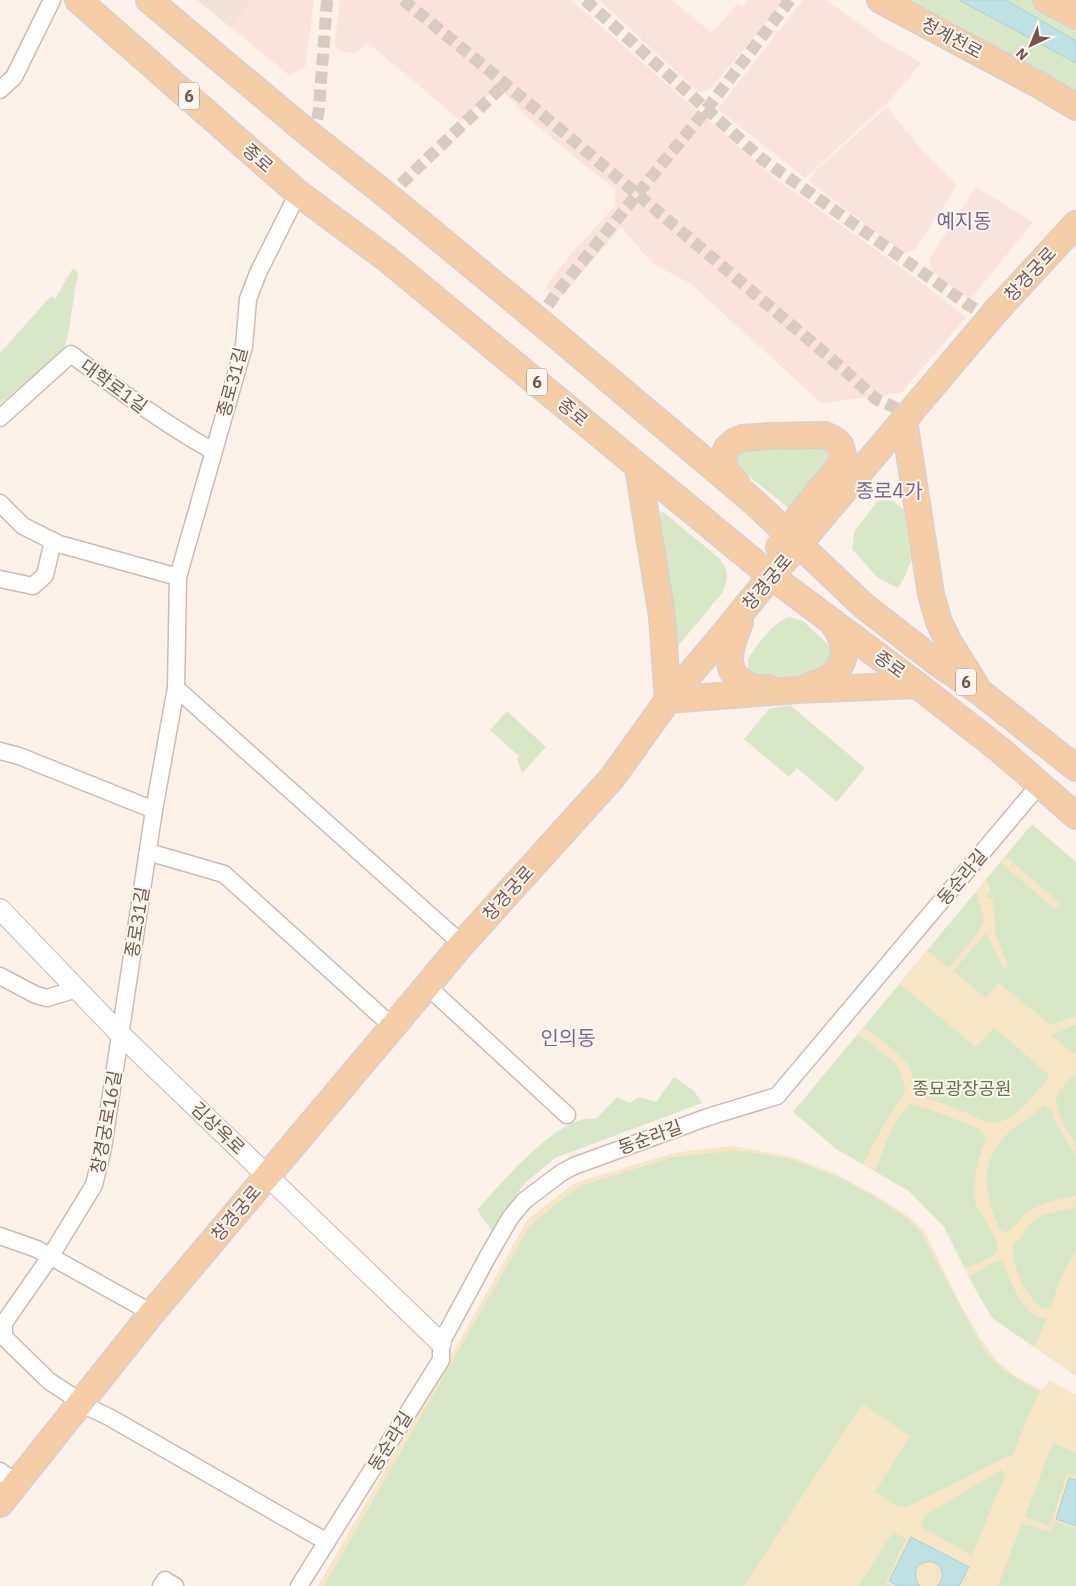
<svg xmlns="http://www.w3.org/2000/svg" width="1076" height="1586" font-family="'IBM Plex Sans','Noto Sans KR',sans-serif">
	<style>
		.residential { fill: #f2e2d7 }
		.commercial { fill: #fae2dd }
		.green { fill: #d8e8c7 }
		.sand { fill: #f7e6c5; fill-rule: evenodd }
		.water { fill: #bee2e3; stroke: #a5d3d4 }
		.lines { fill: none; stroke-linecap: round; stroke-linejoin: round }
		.pedestrian-tunnel { stroke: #d9cac2; stroke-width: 12; stroke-dasharray: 12 6; stroke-linecap: butt }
		.minor-casing { stroke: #cebab2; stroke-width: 19 }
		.tertiary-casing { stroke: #cebab2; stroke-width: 22 }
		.primary-casing { stroke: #d8d0cd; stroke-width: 28 }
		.minor { stroke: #fff; stroke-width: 16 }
		.tertiary { stroke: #fff; stroke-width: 20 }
		.primary { stroke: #f4cda6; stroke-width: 25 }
		.labels { text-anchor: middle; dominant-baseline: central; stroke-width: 4; stroke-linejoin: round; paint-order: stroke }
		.shield { fill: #fef5ee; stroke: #9d867e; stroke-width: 1 }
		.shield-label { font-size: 16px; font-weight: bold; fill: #73564e }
		.street-label { font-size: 18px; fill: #73564e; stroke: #fef5ee }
		.park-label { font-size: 18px; fill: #5c7847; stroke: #fef5ee }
		.quarter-label { font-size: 20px; fill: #7b668f; stroke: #fef5ee }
	</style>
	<rect width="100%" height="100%" fill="#fbf1e8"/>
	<!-- residential -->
	<polygon class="residential" points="197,0 253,0 230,27"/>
	<!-- commercial -->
	<g class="commercial">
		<polygon points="253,0 314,0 305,67 289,75 230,27"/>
		<polygon points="340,0 571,0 773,177 909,273 966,317 901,393 821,403 691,284 652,263 621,227 559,299 545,287 573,252 615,206 615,189 573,156 528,118 498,86 461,121 367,42 357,53 344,52 336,48 335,43"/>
		<polygon points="599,0 672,0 712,33 737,4 742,7 748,0 785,0 710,89 698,92"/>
		<polygon points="803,0 826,0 885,42 921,63 889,101 805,178 718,109"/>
		<polygon points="887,107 920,148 957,185 915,250 904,253 809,181 816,170"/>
		<polygon points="976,187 1033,222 970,300 932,271 929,259"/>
	</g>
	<!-- green -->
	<g class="green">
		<polygon points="907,0 1036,0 1076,23 1076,96"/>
		<polygon points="73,268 78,273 67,341 62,351 0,404 0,353 51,296 55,299"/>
		<polygon points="823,444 836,457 790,509 740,469 735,459 739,450"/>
		<polygon points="884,500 893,501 904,510 911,560 905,576 898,588 877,577 852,549 854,532 877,502"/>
		<path d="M663,512L719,558C729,569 729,580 722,593L674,651L667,569L659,513Z"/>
		<path d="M789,617L803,621L835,651L823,676L772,682L755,679L748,669V659C757,645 773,622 789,617Z"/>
		<polygon points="790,705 865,768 837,802 797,768 789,777 744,739 769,709"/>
		<polygon points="507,711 546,747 522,773 517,759 519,756 490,730"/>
		<polygon points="1032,824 1076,862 1076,1376 992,1318 974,1287 944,1227 909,1191 836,1149 793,1112"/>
		<path d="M674,1077L694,1091L702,1103L555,1158L524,1184L492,1231L477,1210C500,1185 560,1112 596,1119L617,1097L630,1103L639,1097L656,1102Z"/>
		<polygon points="731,1146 791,1157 833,1173 878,1197 910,1218 924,1231 958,1300 981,1340 996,1360 1015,1376 1042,1391 1076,1414 1076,1586 318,1586 448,1362 528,1219 575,1183 675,1153"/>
	</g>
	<!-- sand -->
	<g class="sand">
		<polygon points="1005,856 1060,903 1055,909 1000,862"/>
		<path d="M986,879L991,891L986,896L993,900L995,934L1008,965L1004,969L986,933L953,971L986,998L999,983L1051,1025L1076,1016V1025L1051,1035L1076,1056V1072L1058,1092L1056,1101L1060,1117L1076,1147V1157L1054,1119C1053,1112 1051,1107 1043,1105C1036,1114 1028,1118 1019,1124C991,1145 981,1168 990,1202C993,1214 995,1225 1004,1233C1016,1228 1018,1220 1028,1212C1042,1202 1059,1199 1076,1196V1207L1043,1215L1030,1223L1021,1237L1013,1245C1011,1264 1026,1300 1044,1309L1050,1308L1061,1278L1076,1250V1376L1035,1347L1047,1318C1024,1320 1009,1278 1002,1260L996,1261L969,1277L965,1269C1006,1252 1004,1253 982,1215C980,1211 976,1206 975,1201C974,1190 974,1177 977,1166C979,1156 984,1147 986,1136L978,1128L924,1107L911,1104C895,1113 882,1154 875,1171L863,1164L887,1119L904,1093L905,1087L900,1070L894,1062L858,1034L863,1027C879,1039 906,1055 912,1074C914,1080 913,1087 913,1093C931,1100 950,1106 967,1113C976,1117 986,1125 996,1123C1018,1118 1037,1092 1050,1076L994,1027L976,1047L900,984L927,951L949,968L980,930L984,919L976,891Z"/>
		<path d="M731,1146L791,1157L833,1173L878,1197L910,1218L924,1231L958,1300L981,1340L996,1360L1015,1376L1042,1391L1049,1380L1076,1395V1453L1053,1442L1025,1517L1050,1526L1067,1474L1076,1476V1528L1054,1521L1051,1532L1022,1523L998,1586H891L886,1583L906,1539L893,1532L858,1586H744L862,1404L910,1436L875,1492L894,1505L905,1508L1000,1460L1007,1457H1012L1032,1407L1040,1392C1018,1381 1000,1369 984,1350L920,1231L908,1219L877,1198L838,1177L789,1159L755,1153L732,1151L673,1157L580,1186L535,1221L528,1229L324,1586H318L448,1362L528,1219L575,1183L675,1153ZM1001,1470L1006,1473L972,1556L923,1528C920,1521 922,1519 927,1514Z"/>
	</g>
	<!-- water -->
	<g class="water">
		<polygon points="959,0 1006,0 1076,41 1076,63"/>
		<polygon points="1069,1478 1076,1480 1076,1526 1056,1519"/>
		<path d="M911,1537L969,1567L959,1586H937C941,1582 943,1578 942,1572C937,1552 903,1563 920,1586H898L889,1581Z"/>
	</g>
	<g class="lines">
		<!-- pedestrian-tunnel -->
		<g class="pedestrian-tunnel">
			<path d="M403,0C551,120 696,244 841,367L876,399L901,410"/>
			<polyline points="585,0 762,159 967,304 990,318"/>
			<polyline points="314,137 319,109 327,0"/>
			<polyline points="389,197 404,181 506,83"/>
			<polyline points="538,320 555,295 706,110 790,0"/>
		</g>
		<defs>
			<g id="minor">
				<polyline points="0,90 14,77 52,0"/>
				<polyline points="298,193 258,273 248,299 244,346 178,577 176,688 154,810 103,1148 94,1185 50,1257 4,1323 4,1337 49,1381 90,1408 109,1417 327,1542"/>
				<path d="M0,418L71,354C117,389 163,423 213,451"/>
				<polyline points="0,503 23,526 59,544 178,577"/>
				<polyline points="0,579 33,586 45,575 53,541"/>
				<polyline points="176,688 462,944"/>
				<polyline points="0,751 19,756 154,810"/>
				<polyline points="148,852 224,874 393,1027"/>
				<polyline points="0,976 36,995 47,998 77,989"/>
				<polyline points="427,986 567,1115"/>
				<polyline points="0,1236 37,1249 152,1313"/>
				<polyline points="0,1471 16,1483"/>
				<polyline points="161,1586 165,1580 175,1586"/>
				<polyline points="299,1586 441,1360 441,1343 488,1256 510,1218 524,1201 561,1173 574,1166 708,1117 777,1096 1039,785"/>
			</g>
			<polyline id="tertiary" points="0,909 121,1035 441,1343"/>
			<g id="primary">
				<polyline points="78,0 298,193 387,259 771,576 917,685 999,749 1076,816"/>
				<polyline points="149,0 308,133 389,197 538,320 754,502 864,606 936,662 980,692 1076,768"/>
				<polyline points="880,0 1041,86 1076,107"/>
				<polyline points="1046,0 1076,16"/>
				<polyline points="904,420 931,594 939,622 950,644 975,684"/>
				<polyline points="638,467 662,617 668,700"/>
				<polyline points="737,484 728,474 722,461 727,448 735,441 742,438 770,436 825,435 835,440 840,445 843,455 841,465 801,513 779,547"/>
				<path d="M740,622C736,633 729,648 730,661C731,680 751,690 768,688"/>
				<path d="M810,685C832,682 850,663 842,640C840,633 836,628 832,622"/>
				<polyline points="668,700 797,690 917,685"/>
				<polyline points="0,1504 152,1313 427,986 462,944 612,778 668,700 718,641 771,576 799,544 996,311 1076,224"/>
			</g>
		</defs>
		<!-- minor casing -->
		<use href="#minor" class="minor-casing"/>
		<!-- tertiary casing -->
		<use href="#tertiary" class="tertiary-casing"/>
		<!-- primary casing -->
		<use href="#primary" class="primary-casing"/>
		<!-- minor -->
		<use href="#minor" class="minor"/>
		<!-- tertiary -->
		<use href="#tertiary" class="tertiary"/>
		<!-- primary -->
		<use href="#primary" class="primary"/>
	</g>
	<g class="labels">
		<!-- shield labels -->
		<g class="shield">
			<rect x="179" y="82.5" width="20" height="27" rx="4"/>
			<rect x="527" y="368.5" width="20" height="27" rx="4"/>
			<rect x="956" y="668.5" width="20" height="27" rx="4"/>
		</g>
		<g class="shield-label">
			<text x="189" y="96">6</text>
			<text x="537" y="382">6</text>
			<text x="966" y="682">6</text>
		</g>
		<!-- street labels -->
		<g class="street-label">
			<text transform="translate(952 38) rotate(28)">청계천로</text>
			<text transform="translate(258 158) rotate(42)">종로</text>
			<text transform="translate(1030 274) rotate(-47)">창경궁로</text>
			<text transform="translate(232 382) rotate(-75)">종로31길</text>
			<text transform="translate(114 386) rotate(36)">대학로1길</text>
			<text transform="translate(573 412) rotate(40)">종로</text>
			<text transform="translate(767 582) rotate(-50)">창경궁로</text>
			<text transform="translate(890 664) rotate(36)">종로</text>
			<text transform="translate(962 877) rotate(-50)">동순라길</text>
			<text transform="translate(508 893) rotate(-48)">창경궁로</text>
			<text transform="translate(137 922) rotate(-81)">종로31길</text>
			<text transform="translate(106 1122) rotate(-80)">창경궁로16길</text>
			<text transform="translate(218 1128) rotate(44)">김상옥로</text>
			<text transform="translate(650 1137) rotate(-20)">동순라길</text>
			<text transform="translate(236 1213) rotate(-50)">창경궁로</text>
			<text transform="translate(390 1441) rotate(-58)">동순라길</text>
		</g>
		<!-- park labels -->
		<g class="park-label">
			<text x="962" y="1088">종묘광장공원</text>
		</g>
		<!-- quarter labels -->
		<g class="quarter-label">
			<text x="964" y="220">예지동</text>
			<text x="889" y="490">종로4가</text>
			<text x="568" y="1037">인의동</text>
		</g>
	</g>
	<!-- north arrow -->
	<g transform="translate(1031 45) rotate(224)" stroke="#fef5ee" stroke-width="4" paint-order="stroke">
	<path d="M0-4L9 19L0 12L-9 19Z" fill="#73564e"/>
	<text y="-8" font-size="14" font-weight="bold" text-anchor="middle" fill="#73564e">N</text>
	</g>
</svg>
